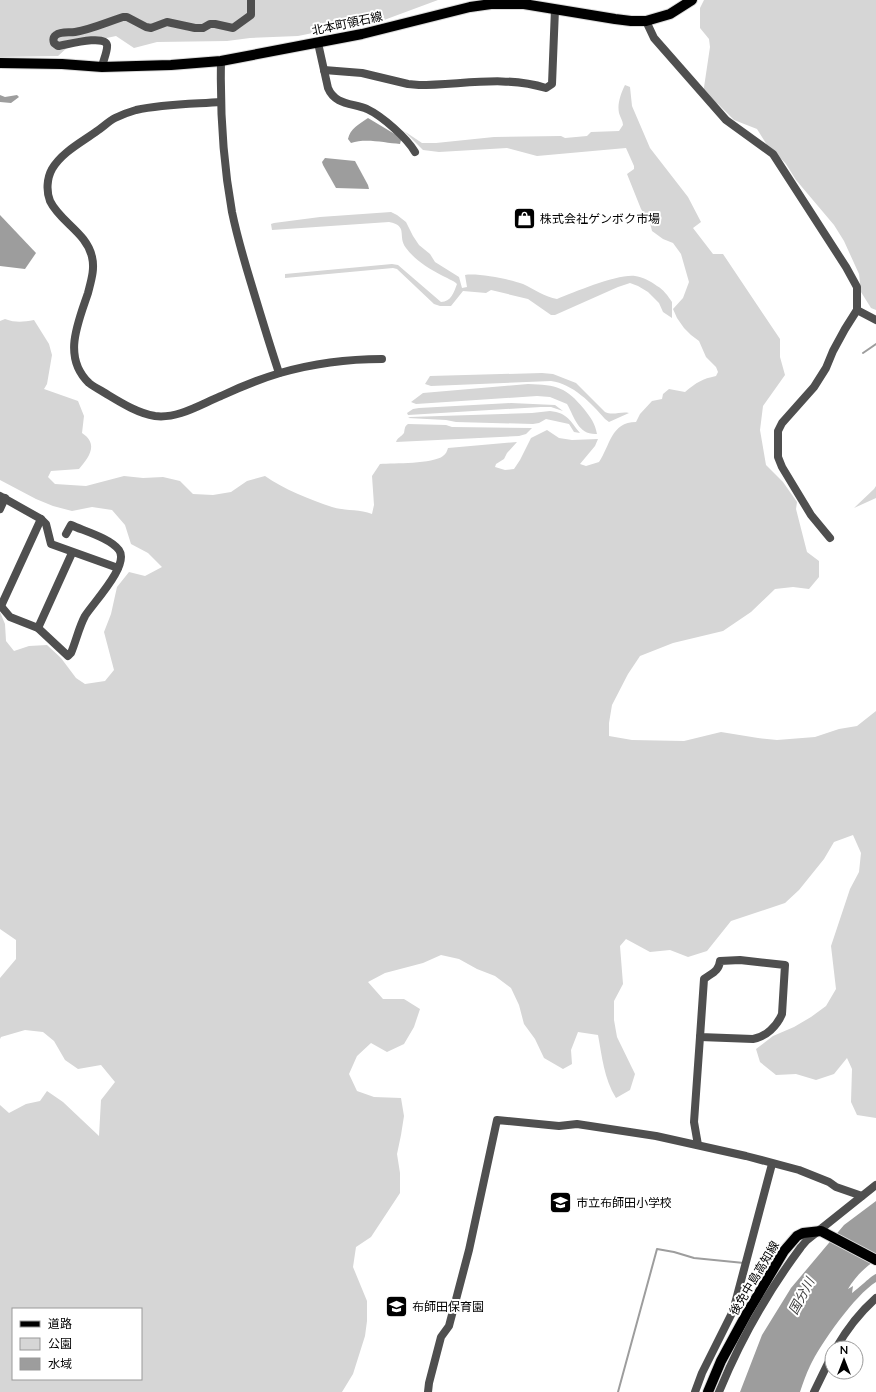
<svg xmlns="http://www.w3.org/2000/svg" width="876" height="1392" font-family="Lato,'Noto Sans JP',sans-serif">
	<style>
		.green { fill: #d6d6d6; fill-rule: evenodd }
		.water { fill: #9d9d9d }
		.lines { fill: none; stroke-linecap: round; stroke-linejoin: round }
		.stream { stroke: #9d9d9d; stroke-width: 2 }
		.major-casing { stroke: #dbdbdb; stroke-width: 12 }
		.minor { stroke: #4f4f4f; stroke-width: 8 }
		.major { stroke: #000; stroke-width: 10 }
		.labels { text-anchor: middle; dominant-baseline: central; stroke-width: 4; stroke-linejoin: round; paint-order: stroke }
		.street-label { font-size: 12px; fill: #000; stroke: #fff }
		.poi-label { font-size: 12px; fill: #000; stroke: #fff; text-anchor: start }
		.water-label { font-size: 13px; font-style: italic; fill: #3e3e3e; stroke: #fff }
	</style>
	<rect width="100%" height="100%" fill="#fff"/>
	<!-- green -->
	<g class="green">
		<polygon points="0,0 438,0 376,23 352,25 298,36 250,38 227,41 157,42 134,48 116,36 69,46 58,56 0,57"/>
		<polygon points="704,0 876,0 876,310 871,308 861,292 859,274 844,241 834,225 796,180 786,164 775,152 767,145 757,129 734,120 718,104 703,94 710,47 709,39 700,28 700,8"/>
		<path d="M625,85L630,87L632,106L650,148L688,197L701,222L693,228L713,254H723L780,339V357L785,375L763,406L760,430L766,465L783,482L797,502L796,509L807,552L819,561V577L809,589L793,587L775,589L751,612L723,631L673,643L640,656L628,674L612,705L609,723V736L632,740L684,741L721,732L758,738L777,740L815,737L839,729L857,726L876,711V1118L857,1115L851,1102L852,1069L847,1058L834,1074L816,1080L796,1074L776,1075L760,1062L756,1049L773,1036L794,1027L811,1017L826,1006L836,989L831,946L850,889L859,872L861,853L853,835L834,842L824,859L799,890L785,903L731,921L707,951L688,957L670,950L650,952L626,939L620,946L623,984L614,1001V1020L617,1037L635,1074L630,1090L616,1098C604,1079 602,1056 598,1035L578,1032L571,1050L572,1064L563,1069L544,1058L535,1039L524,1024L519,1005L511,988L495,976L477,969L459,959L441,955L423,963L385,973L368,982L383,999H404L420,1009L414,1027L404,1044L387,1052L371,1043L357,1056L349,1074L357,1091L374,1097L401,1098L404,1116L401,1135L397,1154L400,1173V1193L371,1237L356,1247L353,1267L367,1301V1321L365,1336L353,1374L342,1392H0V1105L9,1113L26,1104L40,1101L47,1091L63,1102L99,1136L101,1100L115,1082L101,1065L78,1069L65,1060L54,1041L43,1032L25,1030L1,1037L0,1039V978L16,959V940L0,929V612L5,624L6,641L14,651L29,646L47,645L61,658L76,678L85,684L105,681L114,670L104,632L111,614L117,587L129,572L145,576L162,567L148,553L131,544L125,525L112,510L92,507L72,511L53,506L36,499L0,480V321L5,319C16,323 23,322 34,320L49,344L52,355L47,384L44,389L78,401L84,416L82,433C99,444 89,457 79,469L51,471L48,477L55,484L86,486L124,476L143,478L163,477L180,481L193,494L213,495L231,492L247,481L265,476C283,489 311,500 332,507C345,511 359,509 372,514L374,505L372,476L380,464C394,463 433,464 443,456C446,454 447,451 448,448L517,442L507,453L504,459L496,464L495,467L505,470L514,469L520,460L531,438L547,430L559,438L572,440L598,439L595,446L580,464L586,466L599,462C610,446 611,422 636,422L640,414L652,401L662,399L663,394L669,389L685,392C697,382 702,379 716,376L718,372L716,367L706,357L699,341L691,335L684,328L677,318L673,309L683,298L689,282L681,254L673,243L663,239L652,231L650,223L641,209L627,174L634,169V166L626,148L537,156L507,148L439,152L423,150L404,131L422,143H436L494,137L561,136L565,138L587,136L591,132L619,131L623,125C623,121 620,117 619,113C617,104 621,93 625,85ZM13,1309H141V1379H13Z"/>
		<path d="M391,212L397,215L406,222L413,236L419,245L430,254L435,262L459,277L462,288L467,287L465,275C478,273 510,279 523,284C534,289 545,297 557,299C575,292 617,274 635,276C642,277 651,281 657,286C663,289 668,296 672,302V318L663,312L659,303L648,292L638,286L630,283L618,287L555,315H551L528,299L491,290L486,293L463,291L451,306H440L434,304L397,269L393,268L285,278V274L392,264L398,265L441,302C451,302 454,292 457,284C453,280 446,278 441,275C428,268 415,260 406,248C397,236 409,226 389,222L272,230L271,224L274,223L320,217Z"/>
		<path d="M542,373L553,374L576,383L605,412C613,416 621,411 629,413L609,422L605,419C591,403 573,384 551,381L431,386L425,384L430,376Z"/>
		<path d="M528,384C557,385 566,387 584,409C591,418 595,423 597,434C578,435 575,418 567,404L550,397L537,396L416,404L411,402L423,393Z"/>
		<polygon points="511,403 555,405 563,411 551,407 541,407 408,415 407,413 413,409 419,408"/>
		<path d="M550,411C568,413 570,421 580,433L574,432L569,424L546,419L539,423L533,424L456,422L446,420L408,418L410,417L532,413Z"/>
		<path d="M408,424L446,425L452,427L532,428L526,434L519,436L396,442C398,437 401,437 404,433C405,429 404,427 408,424Z"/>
		<polygon points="876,486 876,498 854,508 874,489"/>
	</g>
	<!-- water -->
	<g class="water">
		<polygon points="0,95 5,97 17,95 19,97 11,103 0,102"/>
		<path d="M368,118L398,136L401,140L400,144C385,143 366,138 351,143L348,139C350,129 359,124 368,118Z"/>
		<polygon points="325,158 355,161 368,185 369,189 336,188 323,165 322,162"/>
		<polygon points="0,215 36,253 25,269 0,266"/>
		<path d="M876,1201V1260C865,1267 855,1277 848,1289L853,1286L852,1293C858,1289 872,1275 876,1274V1282C855,1295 821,1343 810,1366C806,1374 803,1383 800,1392H740L762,1335L791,1288L844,1225Z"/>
	</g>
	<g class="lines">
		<!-- stream -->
		<g class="stream">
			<polyline points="863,353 876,344"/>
			<polyline points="618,1392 657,1249 674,1252 694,1258 744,1263"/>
		</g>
		<defs>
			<g id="major">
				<polyline points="0,63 62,64 102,67 171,65 221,61 362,34 470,7 491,4 524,4 615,19 631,21 646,21 670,14 692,0"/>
				<polyline points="708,1392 721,1361 746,1315 784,1251 797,1236 803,1233 821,1231 876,1260"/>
			</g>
		</defs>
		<!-- major casing -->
		<use href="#major" class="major-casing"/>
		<!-- minor -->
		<g class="minor">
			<polyline points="646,21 654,38 726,120 773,154 846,267 857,287 857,310 845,329 833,351 826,368 814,387 782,423 778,431 778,457 782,467 811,515 830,538"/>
			<path d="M318,43L328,88C335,105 352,103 367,109C382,116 407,138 415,152"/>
			<path d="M221,61C220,112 223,162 232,212C237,236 244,260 251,283C260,313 269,343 279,373"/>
			<path d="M102,67C103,61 108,50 107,45C105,34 66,45 58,46L54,43C53,40 53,37 56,35C61,31 69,33 75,32C92,29 107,22 123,17H127L146,27L151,28L167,22L195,28H203L210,24H215L233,28L251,15V0"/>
			<path d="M324,70L362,73L408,84L419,85C461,85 504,75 546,88L552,84L555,9"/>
			<path d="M221,102C193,104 163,104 136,110C129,112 121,115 115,118C109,121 103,127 97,131C82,142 62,152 52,169C47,178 46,191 50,201C60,222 87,233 92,257C95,269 91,281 88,293C78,323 62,357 89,383C94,387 100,390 105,393C120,402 137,413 155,416C178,419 201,404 221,396C240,387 260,379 280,373C315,363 346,359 382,359"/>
			<polyline points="857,310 876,320"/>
			<polyline points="0,496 41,519 46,524 51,544 118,568"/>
			<polyline points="0,509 5,498"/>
			<path d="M0,605L10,617L38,628L68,656L71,653C76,641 79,627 85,616C93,603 130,565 119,550C110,538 84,531 71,525L66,534"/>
			<polyline points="1,606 41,519"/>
			<polyline points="38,628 72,553"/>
			<path d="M740,960L785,965L782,1014C777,1026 766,1037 753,1039L700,1037L704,979C712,973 719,971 720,961Z"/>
			<polyline points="698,1145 694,1122 700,1037"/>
			<path d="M836,1348C847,1329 859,1313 876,1298"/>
			<polyline points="428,1392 429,1383 441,1337 449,1326 469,1250 497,1120 559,1126 577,1124 656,1136 746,1156 799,1170 829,1182 836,1187 862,1196"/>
			<polyline points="695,1392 702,1373 733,1311 772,1164"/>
			<path d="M719,1392C741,1338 766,1294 801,1247L807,1240L876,1185"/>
			<polyline points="814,1392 832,1355"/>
		</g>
		<!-- major -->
		<use href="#major" class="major"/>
	</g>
	<!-- icons -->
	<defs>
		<symbol id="shop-square" viewBox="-11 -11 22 22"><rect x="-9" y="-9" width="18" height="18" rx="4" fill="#000" stroke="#fff"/><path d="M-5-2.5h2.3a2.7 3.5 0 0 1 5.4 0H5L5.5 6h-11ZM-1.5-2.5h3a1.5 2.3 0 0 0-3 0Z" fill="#fff"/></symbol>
		<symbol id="school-square" viewBox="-11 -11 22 22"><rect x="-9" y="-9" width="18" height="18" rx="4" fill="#000" stroke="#fff"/><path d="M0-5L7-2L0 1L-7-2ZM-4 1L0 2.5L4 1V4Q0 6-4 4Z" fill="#fff"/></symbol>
	</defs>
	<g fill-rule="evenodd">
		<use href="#shop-square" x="512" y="206" width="25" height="25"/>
		<use href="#school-square" x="548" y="1190" width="25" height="25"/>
		<use href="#school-square" x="384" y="1294" width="25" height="25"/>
	</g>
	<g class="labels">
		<!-- street labels -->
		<g class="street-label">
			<text transform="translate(347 23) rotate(-12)">北本町領石線</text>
			<text transform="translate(754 1278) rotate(-59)">後免中島高知線</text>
		</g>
		<!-- poi labels -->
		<g class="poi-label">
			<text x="540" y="218">株式会社ゲンボク市場</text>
			<text x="576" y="1202">市立布師田小学校</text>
			<text x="412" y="1306">布師田保育園</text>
		</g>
		<!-- water labels -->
		<g class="water-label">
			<text transform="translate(801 1296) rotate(-62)">国分川</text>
		</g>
	</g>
	<!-- legend -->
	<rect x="12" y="1308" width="130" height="72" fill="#ffffff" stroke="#999999"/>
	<rect x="20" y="1321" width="20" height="6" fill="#000000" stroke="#999999"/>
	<text x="48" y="1328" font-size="12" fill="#000000">道路</text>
	<rect x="20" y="1338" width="20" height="12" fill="#d6d6d6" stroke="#999999"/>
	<text x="48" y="1348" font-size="12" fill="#000000">公園</text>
	<rect x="20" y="1358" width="20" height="12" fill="#9d9d9d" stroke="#999999"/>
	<text x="48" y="1368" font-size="12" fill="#000000">水域</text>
	<!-- north arrow -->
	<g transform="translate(844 1360)"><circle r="19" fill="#ffffff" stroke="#999999"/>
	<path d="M0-3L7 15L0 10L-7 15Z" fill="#000000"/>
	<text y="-6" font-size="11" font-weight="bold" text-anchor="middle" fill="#000000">N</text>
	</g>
</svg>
